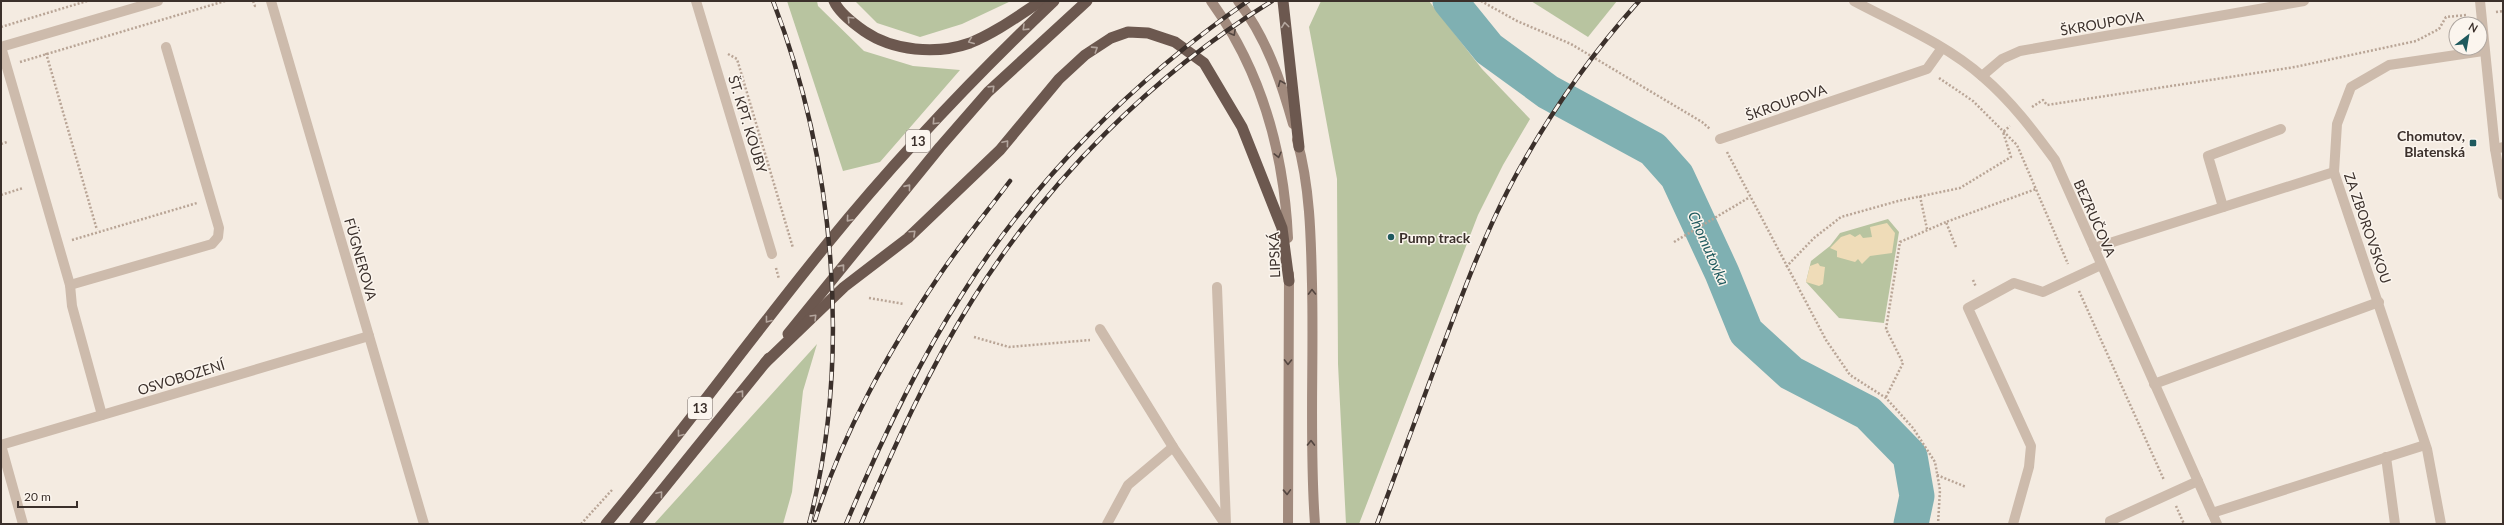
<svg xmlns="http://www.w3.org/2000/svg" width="2504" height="525" font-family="Lato,sans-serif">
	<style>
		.green { fill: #b8c4a0 }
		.sand { fill: #efdcb8 }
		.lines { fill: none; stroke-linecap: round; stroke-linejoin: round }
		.river { stroke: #7fb0b2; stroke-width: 35 }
		.path { stroke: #b9a596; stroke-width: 2.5; stroke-dasharray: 2 2; stroke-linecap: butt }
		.service { stroke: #cdbbac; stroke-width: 10 }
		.minor { stroke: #cdbbac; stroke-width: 10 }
		.tertiary { stroke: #cdbbac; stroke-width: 10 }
		.secondary { stroke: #a18a7d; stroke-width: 10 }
		.trunk { stroke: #6c584f; stroke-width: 11 }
		.rail-casing { stroke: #3b302b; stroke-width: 4.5 }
		.rail { stroke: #fbf5ee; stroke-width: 3; stroke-dasharray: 9; stroke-linecap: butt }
		.oneway { stroke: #b4a69e }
		.oneway2 { stroke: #544640 }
		.poi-dot { fill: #1f5a5e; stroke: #fbf5ee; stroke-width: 1.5 }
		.labels { text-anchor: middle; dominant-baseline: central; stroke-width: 3; stroke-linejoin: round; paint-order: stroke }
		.shield { fill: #fbf5ee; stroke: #756b66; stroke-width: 1 }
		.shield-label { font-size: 13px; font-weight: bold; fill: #3b302b }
		.street-label { font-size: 14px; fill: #3b302b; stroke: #fbf5ee }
		.poi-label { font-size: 14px; font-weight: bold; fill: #3b302b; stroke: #fbf5ee; text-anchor: end }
		.water-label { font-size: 15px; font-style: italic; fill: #1f5a5e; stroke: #fbf5ee }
	</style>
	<rect width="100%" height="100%" fill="#f4ebe1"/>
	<!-- green -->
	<g class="green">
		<polygon points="787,1 817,1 818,6 864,51 913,66 960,70 880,162 843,171"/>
		<polygon points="855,1 1011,1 962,24 920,37 877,23"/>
		<polygon points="1321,1 1429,1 1482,69 1530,119 1503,165 1478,215 1359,524 1346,524 1338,364 1337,179 1309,27"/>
		<polygon points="1531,1 1617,1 1588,37"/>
		<polygon points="1888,219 1899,232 1884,323 1839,318 1806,282 1811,261 1830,246 1840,233"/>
		<polygon points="817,344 803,391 792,492 783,524 654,524"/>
	</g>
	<!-- sand -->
	<g class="sand">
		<polygon points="1887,223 1895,233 1892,253 1870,256 1862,264 1858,259 1855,262 1837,257 1837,251 1830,248 1841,237 1850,234 1855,237 1860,234 1863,238 1872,237 1870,227"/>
		<polygon points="1818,263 1820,266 1825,267 1823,284 1819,286 1806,282 1810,266"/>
	</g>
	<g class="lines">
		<!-- river -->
		<polyline class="river" points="1450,1 1489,49 1548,92 1653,149 1677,176 1722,273 1746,332 1791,373 1868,413 1910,456 1917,496 1911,524"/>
		<!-- path -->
		<g class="path">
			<polyline points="253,1 255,6 257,5"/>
			<polyline points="1481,1 1517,21 1571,44 1702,122 1710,129"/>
			<polyline points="2496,12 2503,11"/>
			<polyline points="1,27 87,1"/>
			<polyline points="46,53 97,230"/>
			<polyline points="728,54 737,59 793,248"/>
			<polyline points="20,62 225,1"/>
			<polyline points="1939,78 1973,101 2017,145 2068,264"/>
			<polyline points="2032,107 2043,100 2047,105 2295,67 2416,41 2439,29 2446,17 2467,15"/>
			<polyline points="1,144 7,142"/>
			<polyline points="1727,152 1826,340 1850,375 1886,398 1913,428 1935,462 1940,490 1938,524"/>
			<polyline points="1,195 23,188"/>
			<polyline points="1920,196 1927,229"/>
			<polyline points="72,240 197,203"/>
			<polyline points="1674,242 1750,197"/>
			<polyline points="1956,247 1946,222 2036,189"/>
			<polyline points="1786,267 1814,238 1841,217 1898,201 1960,188 2011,157 2003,132 2010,126"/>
			<polyline points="776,268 779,279"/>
			<polyline points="1973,280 1976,287"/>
			<polyline points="2079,291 2164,480"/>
			<polyline points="869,298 904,304"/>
			<polyline points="974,337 1009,347 1090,340"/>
			<polyline points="1886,397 1903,363 1886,329 1900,242 1946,222"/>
			<polyline points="1937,475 1966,487"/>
			<polyline points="2176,506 2184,524"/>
			<polyline points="581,524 612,490"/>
		</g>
		<!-- service -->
		<g class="service">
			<polyline points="1,47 70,285 72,306 102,415"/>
			<polyline points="2223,207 2208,156 2281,129"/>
			<polyline points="2094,248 2334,172"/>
			<polyline points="70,285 212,244 218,237 219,228 166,47"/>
			<polyline points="1217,287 1226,524"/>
			<polyline points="1100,329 1173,447 1225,524"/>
			<polyline points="2154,384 2379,302"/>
			<polyline points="2386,457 2395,524"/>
			<polyline points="2212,513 2425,445"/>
			<polyline points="1107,524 1128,485 1173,447"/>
			<polyline points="2013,524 2029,467 2031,446 1968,308 2014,283 2043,292 2101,265"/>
			<polyline points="2110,524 2110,521 2198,481"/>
			<polyline points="2441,524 2427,449 2334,172 2337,124 2351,87 2389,65 2483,51"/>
		</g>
		<!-- minor -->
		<g class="minor">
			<polyline points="271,1 424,524"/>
			<polyline points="696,1 772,254"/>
			<path d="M1854,1C1897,24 1946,44 1983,77C2011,101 2033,130 2055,160L2217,524"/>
			<polyline points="1982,76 2002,59 2020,51 2304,1"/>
			<polyline points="1720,139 1927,69 1942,48"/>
			<polyline points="2495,149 2503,147"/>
			<polyline points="1,445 369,336"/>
			<polyline points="1,445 23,524"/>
		</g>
		<!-- tertiary -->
		<g class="tertiary">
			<polyline points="2480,1 2495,149 2503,195"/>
			<polyline points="1,47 158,1"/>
		</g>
		<!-- secondary -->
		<g class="secondary">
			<path d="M1211,1C1261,70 1284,153 1288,238"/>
			<path d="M1238,1C1266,37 1281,81 1293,124"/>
			<path d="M1297,140C1310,186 1311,237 1312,284C1314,364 1309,444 1315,524"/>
			<polyline points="1288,524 1289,274"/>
		</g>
		<!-- trunk -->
		<g class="trunk">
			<path d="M834,1C839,13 854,24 864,31C893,51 936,55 970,43C995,33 1018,16 1041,1"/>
			<polyline points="1283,1 1299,147"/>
			<polyline points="788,334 940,147 988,92 1087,1"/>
			<polyline points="765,363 844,287 908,238 1000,150 1059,79 1085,55 1111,38 1128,32 1148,33 1175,42 1204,63 1242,127 1282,228 1289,281"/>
			<path d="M606,524C682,433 752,336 827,244C897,158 974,77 1054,1"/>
			<polyline points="635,524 769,358"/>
		</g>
		<defs>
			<g id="rail">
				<path d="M773,1C835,161 852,357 809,524"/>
				<path d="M815,520C843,432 888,352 939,276C961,243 986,213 1010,181"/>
				<path d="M846,524C879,445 915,368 961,296C1034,179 1135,79 1248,1"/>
				<path d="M861,524C894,447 928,370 973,299C1047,181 1153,74 1272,1"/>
				<path d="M1377,524C1398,466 1420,409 1441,351C1461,298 1481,243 1507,192C1543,123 1587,59 1639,1"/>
			</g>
		</defs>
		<!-- rail casing -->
		<use href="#rail" class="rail-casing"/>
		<!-- rail -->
		<use href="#rail" class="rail"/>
	</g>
	<!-- one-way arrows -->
	<defs><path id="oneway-chevron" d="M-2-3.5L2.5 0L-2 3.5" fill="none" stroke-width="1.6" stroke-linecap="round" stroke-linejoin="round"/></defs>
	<g class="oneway">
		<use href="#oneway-chevron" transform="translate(850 19) rotate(-134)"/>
		<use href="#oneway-chevron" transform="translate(1285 25) rotate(-97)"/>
		<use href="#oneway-chevron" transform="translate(1025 28) rotate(136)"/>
		<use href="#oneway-chevron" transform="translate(971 41) rotate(158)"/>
		<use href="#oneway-chevron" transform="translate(1095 49) rotate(-33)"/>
		<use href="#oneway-chevron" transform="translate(992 88) rotate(-44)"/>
		<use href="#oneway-chevron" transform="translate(935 122) rotate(133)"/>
		<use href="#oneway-chevron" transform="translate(1006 143) rotate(-50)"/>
		<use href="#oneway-chevron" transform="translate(908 187) rotate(-51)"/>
		<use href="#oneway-chevron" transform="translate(849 219) rotate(131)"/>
		<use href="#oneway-chevron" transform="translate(913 233) rotate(-43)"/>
		<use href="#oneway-chevron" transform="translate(842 267) rotate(-51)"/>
		<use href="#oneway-chevron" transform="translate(814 317) rotate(-45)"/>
		<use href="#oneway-chevron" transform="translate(768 320) rotate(128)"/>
		<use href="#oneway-chevron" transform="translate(741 393) rotate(-52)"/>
		<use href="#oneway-chevron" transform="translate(680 434) rotate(128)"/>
		<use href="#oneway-chevron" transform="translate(660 494) rotate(-50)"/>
	</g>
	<g class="oneway2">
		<use href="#oneway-chevron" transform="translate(1233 33) rotate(61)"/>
		<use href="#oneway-chevron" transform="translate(1281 83) rotate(-112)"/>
		<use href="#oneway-chevron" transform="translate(1278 155) rotate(76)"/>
		<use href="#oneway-chevron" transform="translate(1312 292) rotate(-91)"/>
		<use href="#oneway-chevron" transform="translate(1288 362) rotate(91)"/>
		<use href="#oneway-chevron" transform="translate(1311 443) rotate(-89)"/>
		<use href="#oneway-chevron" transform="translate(1287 492) rotate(88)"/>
	</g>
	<!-- markers -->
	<g class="poi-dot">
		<rect x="2469" y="139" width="8" height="8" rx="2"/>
		<circle cx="1391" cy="237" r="4"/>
	</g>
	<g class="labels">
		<!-- shield labels -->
		<g class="shield">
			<rect x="906" y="130" width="24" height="22" rx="3"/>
			<rect x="688" y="397" width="24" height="22" rx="3"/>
		</g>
		<g class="shield-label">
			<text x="918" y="141">13</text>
			<text x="700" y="408">13</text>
		</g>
		<!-- street labels -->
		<g class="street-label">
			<text transform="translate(2102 23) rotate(-10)">ŠKROUPOVA</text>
			<text transform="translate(1786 102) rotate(-19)">ŠKROUPOVA</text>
			<text transform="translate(748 124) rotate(73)">ŠT. KPT. KOUBY</text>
			<text transform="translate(2095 218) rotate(66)">BEZRUČOVA</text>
			<text transform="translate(2368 228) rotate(71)">ZA ZBOROVSKOU</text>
			<text transform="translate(1274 255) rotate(-92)">LIPSKÁ</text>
			<text transform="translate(361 259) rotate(74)">FÜGNEROVA</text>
			<text transform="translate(181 377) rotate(-17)">OSVOBOZENÍ</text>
		</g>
		<!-- poi labels -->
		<g class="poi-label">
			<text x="2465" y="135">Chomutov,<tspan x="2465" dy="16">Blatenská</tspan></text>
			<text x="1399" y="237" text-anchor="start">Pump track</text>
		</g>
		<!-- water labels -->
		<g class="water-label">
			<text transform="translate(1709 248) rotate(66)">Chomutovka</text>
		</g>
	</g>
	<!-- border -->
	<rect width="2504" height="525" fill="none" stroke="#3b302b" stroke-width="4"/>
	<!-- north arrow -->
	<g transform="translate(2468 36) rotate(31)"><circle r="19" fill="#fbf5ee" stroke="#aea6a0"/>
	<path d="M0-3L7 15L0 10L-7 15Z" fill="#1f5a5e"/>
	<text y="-6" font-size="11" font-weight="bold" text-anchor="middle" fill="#3b302b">N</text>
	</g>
	<!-- scale -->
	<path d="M18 501v6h59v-6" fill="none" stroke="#3b302b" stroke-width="2"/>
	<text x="24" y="501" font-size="12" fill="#3b302b" stroke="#fbf5ee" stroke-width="3" paint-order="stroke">20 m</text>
</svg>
